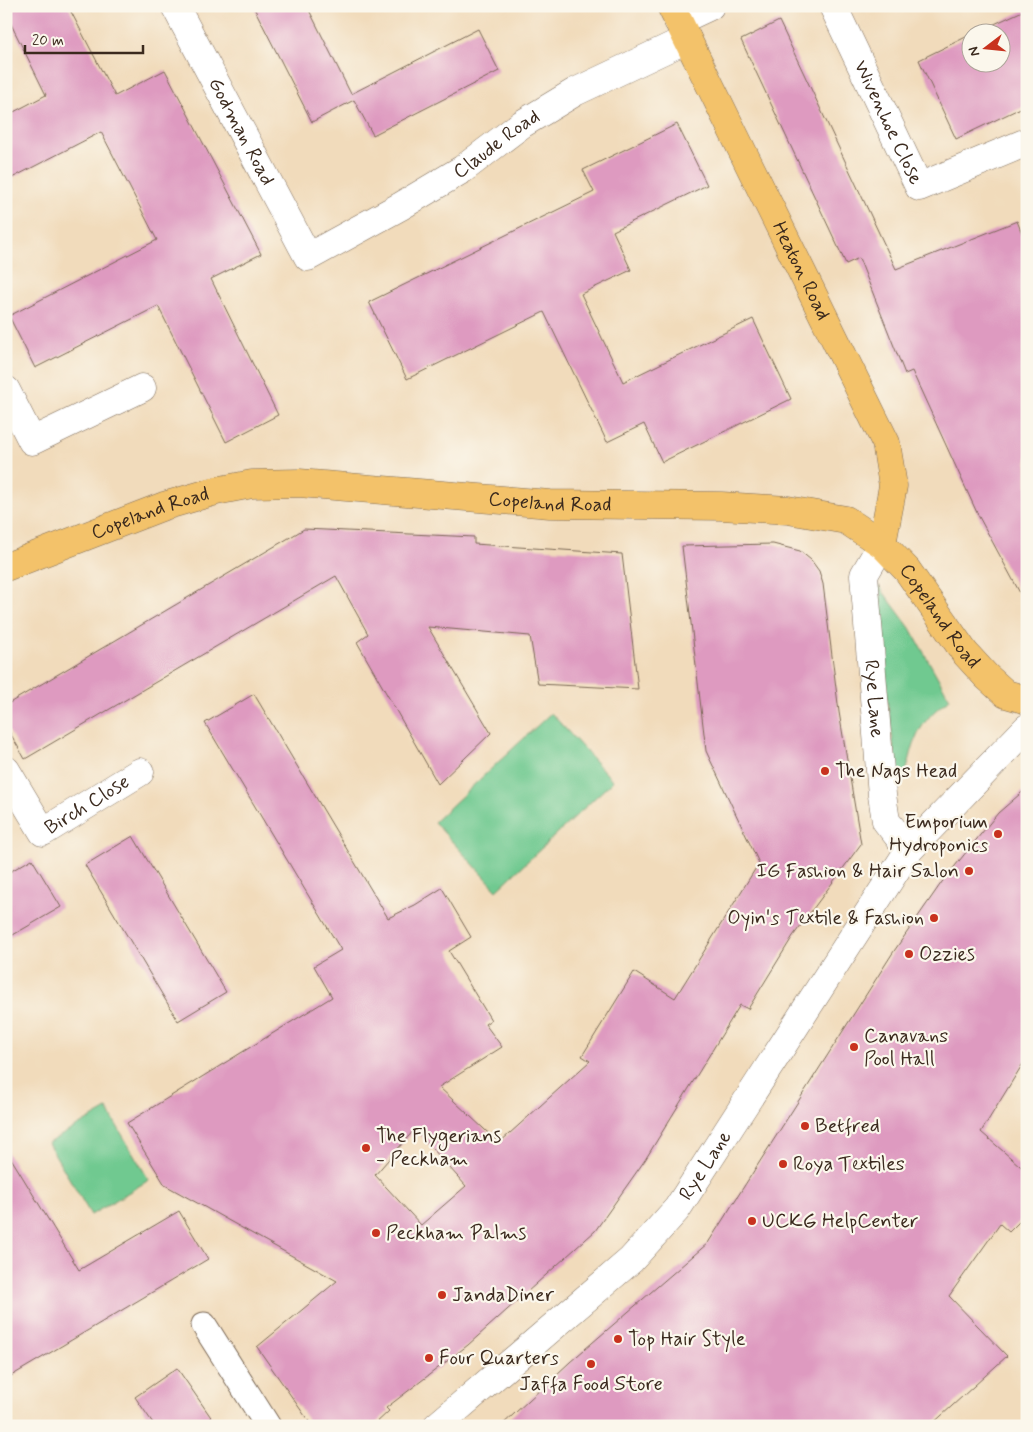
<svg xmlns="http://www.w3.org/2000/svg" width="1033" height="1432" font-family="Mynerve,sans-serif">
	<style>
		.green { fill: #70c990; stroke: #567a57 }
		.building { fill: #de9ac0; fill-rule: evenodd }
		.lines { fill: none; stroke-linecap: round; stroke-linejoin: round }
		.pedestrian-casing { stroke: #7b6855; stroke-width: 27 }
		.minor-casing { stroke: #7b6855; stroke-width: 29 }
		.primary-casing { stroke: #7b6855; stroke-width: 29 }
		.pedestrian { stroke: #fff; stroke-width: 25 }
		.minor { stroke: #fff; stroke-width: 28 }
		.primary { stroke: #f3c26a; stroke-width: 28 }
		.poi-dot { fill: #c8321e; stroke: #fbf7ec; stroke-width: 2 }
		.labels { text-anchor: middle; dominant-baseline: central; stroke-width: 4.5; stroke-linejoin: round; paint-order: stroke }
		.street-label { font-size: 20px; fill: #3b2a1e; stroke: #fbf7ec }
		.poi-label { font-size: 20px; fill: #3b2a1e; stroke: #fbf7ec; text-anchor: start }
	</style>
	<rect width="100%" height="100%" fill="#fbf7ec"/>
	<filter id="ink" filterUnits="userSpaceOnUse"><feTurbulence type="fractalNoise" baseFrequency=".02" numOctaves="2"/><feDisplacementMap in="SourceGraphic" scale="10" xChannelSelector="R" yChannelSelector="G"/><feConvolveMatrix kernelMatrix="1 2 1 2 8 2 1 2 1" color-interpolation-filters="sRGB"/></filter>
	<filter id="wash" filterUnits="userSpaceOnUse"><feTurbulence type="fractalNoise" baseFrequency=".0096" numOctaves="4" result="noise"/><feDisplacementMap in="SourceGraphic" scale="20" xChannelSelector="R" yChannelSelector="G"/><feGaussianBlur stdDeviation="1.12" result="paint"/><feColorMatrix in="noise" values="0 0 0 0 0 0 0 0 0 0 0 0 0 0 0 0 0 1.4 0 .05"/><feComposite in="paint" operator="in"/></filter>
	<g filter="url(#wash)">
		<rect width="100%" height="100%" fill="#f1dbbb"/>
		<!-- green -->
		<g class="green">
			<path d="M879,586L910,628L950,699C934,710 922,722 915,741C909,757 909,771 899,785L872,591Z"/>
			<polygon points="551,713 613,781 497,890 434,822"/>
			<polygon points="107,1109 149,1180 91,1215 48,1143"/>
		</g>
		<g id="blocks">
			<!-- building -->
			<g class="building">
				<polygon points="6,6 68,6 115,96 165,70 261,254 211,279 278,415 226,442 158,306 35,368 9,316 157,240 101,132 6,181 6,116 46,95 6,14"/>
				<polygon points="253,6 307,6 351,94 478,29 499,71 373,135 354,100 312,122"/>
				<polygon points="1027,9 1027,105 956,139 919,60 970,35 970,62 1000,62 1000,32 977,32"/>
				<polygon points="779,21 896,269 1017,221 1027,246 1027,606 978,515 912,371 905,374 859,258 846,264 741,40"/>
				<polygon points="677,124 707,185 613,231 631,270 581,294 623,382 753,319 791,399 662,462 644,424 607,442 544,312 407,379 369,302 594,192 583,170"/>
				<polygon points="304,529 474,537 474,544 622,554 638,689 538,684 530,636 428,627 491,733 438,784 357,642 368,634 336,576 25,759 6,726 6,705"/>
				<path d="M773,544L800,551L811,560L819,571L823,584L839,712L861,844L793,936L748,1009L740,1005L645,1160L595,1231L468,1345L386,1408L389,1411L373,1426H312L257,1347L337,1281L165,1185L127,1123L332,997L314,966L341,950L205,723L254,694L388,918L415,905L442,888L471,937L449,951L491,1020L485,1024L502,1047L439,1087L499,1143L590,1061L582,1056L634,972L675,998L759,863L706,751L682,546ZM415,1129L466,1186L421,1225L375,1175Z"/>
				<polygon points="1027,788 1027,1057 981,1132 1027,1172 1027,1214 1009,1232 1000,1224 949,1296 1007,1356 930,1426 501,1426 570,1362 708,1243 892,954 942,882 998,813"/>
				<polygon points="133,836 226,992 178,1021 85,865"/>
				<polygon points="32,859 61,907 6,939 6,874"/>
				<polygon points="6,1150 79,1270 179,1211 208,1259 6,1379"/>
				<polygon points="177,1368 217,1426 155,1426 135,1397"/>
			</g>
		</g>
	</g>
	<g filter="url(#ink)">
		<use href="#blocks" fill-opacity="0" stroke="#7b6855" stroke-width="1"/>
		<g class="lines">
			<defs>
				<polyline id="pedestrian" points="204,1325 268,1426"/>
				<g id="minor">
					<path id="s1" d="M175,6L308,257L401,206L463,169L522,124L575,92L687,39"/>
					<path id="s2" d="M833,6L919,187L1027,142"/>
					<polyline points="678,21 710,6"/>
					<polyline points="6,390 32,441 142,388"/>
					<path id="s3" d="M882,544L864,575L882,795L886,821L909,850"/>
					<path id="s4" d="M6,770L43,832L140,772"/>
					<path id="s5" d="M437,1426L631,1260L677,1209L909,850L1027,728"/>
				</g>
				<g id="primary">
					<path id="s6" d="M671,6L886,443L893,486L882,544"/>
					<path id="s7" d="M6,567L164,506L216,491L252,484L299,483L550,504L721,506L788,510L846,520L882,544L907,570L965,653L986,676L1006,694L1027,700"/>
				</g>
			</defs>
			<!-- pedestrian casing -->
			<use href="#pedestrian" class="pedestrian-casing"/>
			<!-- minor casing -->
			<use href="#minor" class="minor-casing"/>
			<!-- primary casing -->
			<use href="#primary" class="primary-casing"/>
			<!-- pedestrian -->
			<use href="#pedestrian" class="pedestrian"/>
			<!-- minor -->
			<use href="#minor" class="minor"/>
			<!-- primary -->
			<use href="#primary" class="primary"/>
		</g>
	</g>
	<!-- markers -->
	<g class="poi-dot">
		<circle cx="825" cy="771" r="5"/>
		<circle cx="998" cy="834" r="5"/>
		<circle cx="969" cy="871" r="5"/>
		<circle cx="934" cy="918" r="5"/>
		<circle cx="909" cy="954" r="5"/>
		<circle cx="854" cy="1047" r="5"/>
		<circle cx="805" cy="1126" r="5"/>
		<circle cx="366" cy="1148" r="5"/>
		<circle cx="783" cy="1164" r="5"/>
		<circle cx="752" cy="1221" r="5"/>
		<circle cx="376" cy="1233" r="5"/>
		<circle cx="442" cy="1295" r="5"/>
		<circle cx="618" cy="1339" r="5"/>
		<circle cx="429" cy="1358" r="5"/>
		<circle cx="591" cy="1364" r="5"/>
	</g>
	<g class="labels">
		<!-- street labels -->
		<g class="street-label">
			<text stroke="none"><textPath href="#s2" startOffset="129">Wivenhoe Close</textPath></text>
			<text stroke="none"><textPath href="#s1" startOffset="142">Godman Road</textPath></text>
			<text stroke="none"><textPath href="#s1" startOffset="504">Claude Road</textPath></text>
			<text stroke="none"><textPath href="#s6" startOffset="295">Heaton Road</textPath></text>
			<text stroke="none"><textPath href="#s7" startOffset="559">Copeland Road</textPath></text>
			<text stroke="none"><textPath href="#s7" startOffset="154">Copeland Road</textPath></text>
			<text stroke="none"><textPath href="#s7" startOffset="992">Copeland Road</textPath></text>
			<text stroke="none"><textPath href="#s3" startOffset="160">Rye Lane</textPath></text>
			<text stroke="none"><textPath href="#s4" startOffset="124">Birch Close</textPath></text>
			<text stroke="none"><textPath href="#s5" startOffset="376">Rye Lane</textPath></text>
		</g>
		<!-- poi labels -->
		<g class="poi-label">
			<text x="835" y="771">The Nags Head</text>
			<text x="988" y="822" text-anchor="end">Emporium<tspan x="988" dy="23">Hydroponics</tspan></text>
			<text x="959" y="871" text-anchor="end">IG Fashion &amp; Hair Salon</text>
			<text x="924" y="918" text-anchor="end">Oyin's Textile &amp; Fashion</text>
			<text x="919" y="954">Ozzies</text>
			<text x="864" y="1036">Canavans<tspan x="864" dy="23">Pool Hall</tspan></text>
			<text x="815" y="1126">Betfred</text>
			<text x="376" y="1136">The Flygerians<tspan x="376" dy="23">- Peckham</tspan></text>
			<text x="793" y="1164">Roya Textiles</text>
			<text x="762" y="1221">UCKG HelpCenter</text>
			<text x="386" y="1233">Peckham Palms</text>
			<text x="452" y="1295">JandaDiner</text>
			<text x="628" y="1339">Top Hair Style</text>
			<text x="439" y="1358">Four Quarters</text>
			<text x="591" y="1384" text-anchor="middle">Jaffa Food Store</text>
		</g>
	</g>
	<!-- margin -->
	<rect width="1033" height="1432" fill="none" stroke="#fbf7ec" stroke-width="25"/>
	<!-- north arrow -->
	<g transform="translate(986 48) rotate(254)"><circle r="24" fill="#fbf7ec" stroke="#aea59a"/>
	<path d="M0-4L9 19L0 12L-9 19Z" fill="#c8321e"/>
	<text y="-8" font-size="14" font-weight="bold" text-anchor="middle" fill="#3b2a1e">N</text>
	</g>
	<!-- scale -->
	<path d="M25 45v8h118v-8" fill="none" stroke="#3b2a1e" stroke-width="2.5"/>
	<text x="32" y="45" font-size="15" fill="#3b2a1e" stroke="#fbf7ec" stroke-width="4" paint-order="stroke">20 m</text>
</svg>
